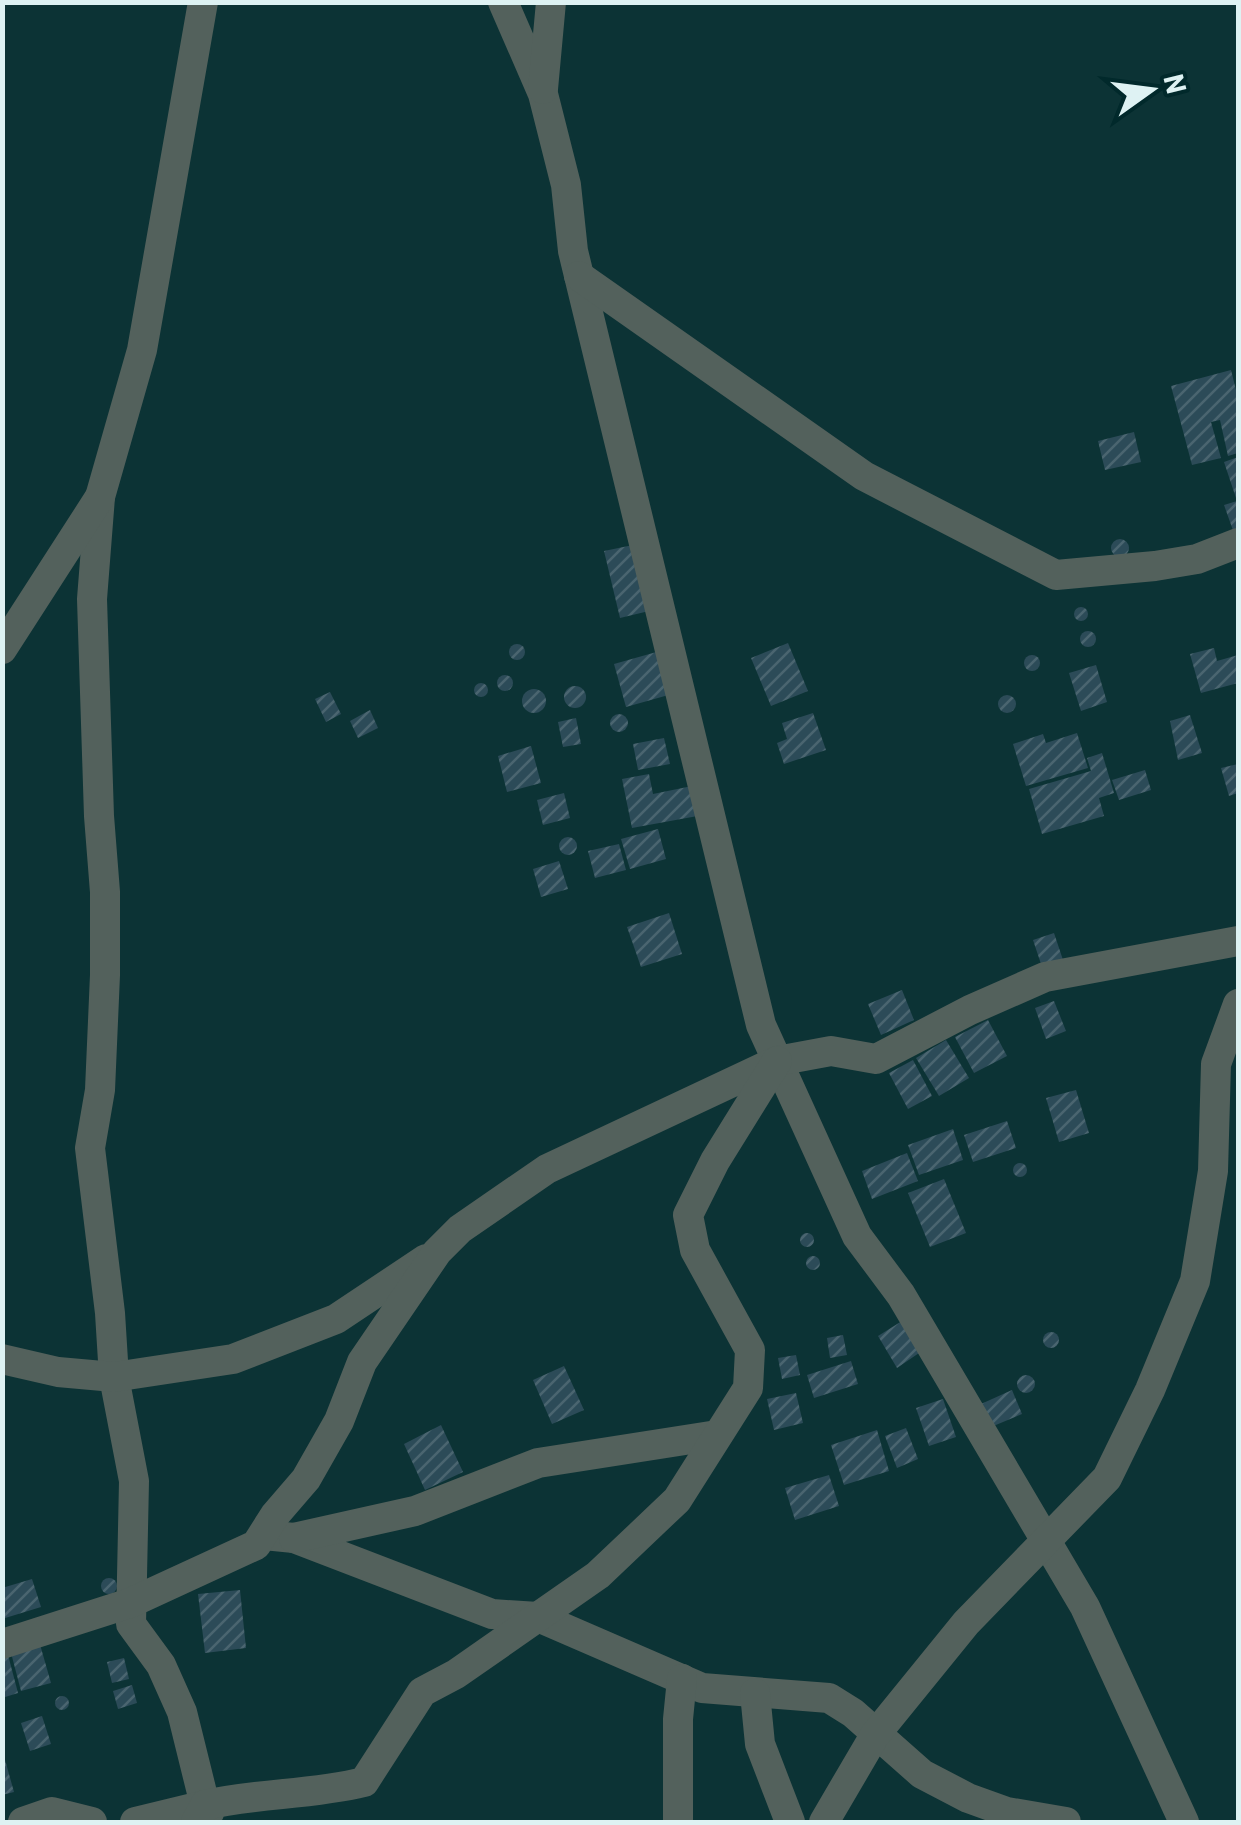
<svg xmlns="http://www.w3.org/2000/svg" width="1241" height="1825" font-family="Barlow,sans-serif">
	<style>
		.building { fill: url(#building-hatch) }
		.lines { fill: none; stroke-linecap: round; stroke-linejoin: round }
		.minor { stroke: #53615c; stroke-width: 30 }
	</style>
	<defs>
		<pattern id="building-hatch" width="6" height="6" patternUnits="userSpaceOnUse" patternTransform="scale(2.5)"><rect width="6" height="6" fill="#2c4b58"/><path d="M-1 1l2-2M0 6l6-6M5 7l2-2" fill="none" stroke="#4a6570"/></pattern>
	</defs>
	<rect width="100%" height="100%" fill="#0c3335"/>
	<!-- building -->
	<g class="building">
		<polygon points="1231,370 1238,398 1238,453 1228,456 1220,420 1211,422 1221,458 1192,465 1171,386"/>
		<polygon points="1134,432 1141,462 1105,470 1098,441"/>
		<polygon points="1238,457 1238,535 1235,536 1224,505 1237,501 1224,462"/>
		<circle cx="1120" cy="548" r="9"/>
		<polygon points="633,545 649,611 620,618 604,551"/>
		<circle cx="1081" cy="614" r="7"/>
		<circle cx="1088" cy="639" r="8"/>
		<polygon points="788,643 808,691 771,706 751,658"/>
		<circle cx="517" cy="652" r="8"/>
		<polygon points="1214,648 1217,661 1238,655 1238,683 1201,693 1190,654"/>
		<polygon points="660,651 672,694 626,707 614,664"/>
		<circle cx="1032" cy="663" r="8"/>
		<polygon points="1096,665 1107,702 1081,711 1069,673"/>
		<circle cx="505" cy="683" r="8"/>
		<circle cx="481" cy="690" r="7"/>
		<circle cx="575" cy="697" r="11"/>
		<circle cx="534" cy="701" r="12"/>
		<polygon points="330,692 341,714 326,722 315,699"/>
		<circle cx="1007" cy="704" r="9"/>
		<polygon points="370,710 378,728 358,738 350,721"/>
		<polygon points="813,713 826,750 784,764 777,743 787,739 782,723"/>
		<circle cx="619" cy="723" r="9"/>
		<polygon points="1190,715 1202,753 1178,760 1170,721"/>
		<polygon points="576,718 581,744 563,747 558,722"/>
		<polygon points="1077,733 1088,768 1026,786 1013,744 1043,734 1046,743"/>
		<polygon points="664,738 670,764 638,770 633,744"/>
		<polygon points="531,746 541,783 507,792 498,756"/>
		<polygon points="1102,753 1114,793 1099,798 1104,816 1042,834 1029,789 1091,771 1087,758"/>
		<polygon points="1238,764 1238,793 1229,796 1221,768"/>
		<polygon points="1145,770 1151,790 1119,800 1112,780"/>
		<polygon points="649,774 653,794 697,785 703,815 632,828 622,779"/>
		<polygon points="564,793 570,818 543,825 537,800"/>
		<polygon points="658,829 666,859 630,869 621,839"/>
		<circle cx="568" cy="846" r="9"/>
		<polygon points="619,844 626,870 595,878 588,851"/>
		<polygon points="559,861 568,889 541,897 533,869"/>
		<polygon points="669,913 682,954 641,967 627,927"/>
		<polygon points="1054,933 1063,960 1042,967 1033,940"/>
		<polygon points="902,990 914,1020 881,1035 868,1004"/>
		<polygon points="1054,1001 1066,1031 1046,1039 1035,1008"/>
		<polygon points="988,1020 1007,1056 974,1073 955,1037"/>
		<polygon points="946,1040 969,1078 939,1096 916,1058"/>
		<polygon points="913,1060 932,1096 908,1109 889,1073"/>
		<polygon points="1076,1090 1089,1133 1059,1142 1046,1098"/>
		<polygon points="1007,1121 1016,1148 973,1162 964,1135"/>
		<polygon points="953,1129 963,1160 919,1175 908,1145"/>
		<polygon points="907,1153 918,1181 872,1199 862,1171"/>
		<circle cx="1020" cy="1170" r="7"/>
		<polygon points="944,1179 966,1233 930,1247 908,1193"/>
		<circle cx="807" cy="1240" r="7"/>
		<circle cx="813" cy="1263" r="7"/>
		<polygon points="902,1321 922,1351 897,1368 878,1336"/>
		<circle cx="1051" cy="1340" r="8"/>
		<polygon points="843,1335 847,1355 830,1358 827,1338"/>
		<polygon points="796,1355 800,1375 782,1379 778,1358"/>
		<polygon points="851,1361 858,1384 814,1398 807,1375"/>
		<polygon points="564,1366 584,1410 552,1424 533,1380"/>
		<circle cx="1026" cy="1384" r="9"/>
		<polygon points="1012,1390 1022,1414 991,1427 981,1404"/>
		<polygon points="796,1393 803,1423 774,1430 767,1399"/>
		<polygon points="943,1399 956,1437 929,1446 916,1408"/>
		<polygon points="441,1425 463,1472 425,1490 404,1444"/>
		<polygon points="906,1428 918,1459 897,1468 885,1436"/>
		<polygon points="877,1430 889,1471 844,1485 831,1445"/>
		<polygon points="829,1475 839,1506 795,1520 785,1488"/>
		<circle cx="109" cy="1586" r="8"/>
		<polygon points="32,1579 41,1607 2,1619 2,1588"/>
		<polygon points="240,1590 246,1648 205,1653 198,1594"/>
		<polygon points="39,1641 51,1683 21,1691 10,1649"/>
		<polygon points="7,1651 18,1693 2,1698 2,1652"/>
		<polygon points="124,1658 129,1679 112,1683 107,1662"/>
		<polygon points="132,1685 137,1703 118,1709 113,1691"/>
		<circle cx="62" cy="1703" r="7"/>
		<polygon points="42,1716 51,1744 30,1751 21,1723"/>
		<polygon points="2,1749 14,1792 2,1795"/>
	</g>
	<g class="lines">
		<!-- minor -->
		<g class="minor">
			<polyline points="503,2 543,94 566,185 573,251 761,1025 857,1236 901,1295 1085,1607 1184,1822"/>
			<polyline points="543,89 551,2"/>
			<polyline points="579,276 864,476 1056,575 1155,566 1197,559 1238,543"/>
			<polyline points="100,497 92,599 99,816 105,892 105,975 100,1090 90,1148 110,1313 114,1377 134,1481 131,1624 161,1665 182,1712 205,1805"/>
			<polyline points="2,649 100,497 142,350 203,2"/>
			<polyline points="2,1359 58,1372 114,1377 233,1359 336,1319 426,1259"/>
			<polyline points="264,1535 294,1538 492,1614 538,1617 702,1688 829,1698 853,1713 922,1774 968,1798 1007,1812 1066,1822"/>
			<polyline points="294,1538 415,1511 538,1463 717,1435"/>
			<polyline points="2,1644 130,1603 256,1545 275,1515 306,1479 339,1421 362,1362 437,1252 460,1229 547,1169 777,1061 831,1051 876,1059 970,1010 1045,977 1238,941"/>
			<polyline points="755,1693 760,1744 790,1822"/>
			<polyline points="23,1822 52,1812 92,1822"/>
			<polyline points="135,1822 205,1805 209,1813"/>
			<path d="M196,1822L205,1805C258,1793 311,1795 364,1782L422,1692L456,1674L598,1575L677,1500L748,1388L750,1350L695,1250L688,1215L715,1161L777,1061"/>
			<polyline points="678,1822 678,1719 682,1679"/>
			<polyline points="824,1822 875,1735 966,1623 1107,1478 1150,1390 1195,1281 1213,1171 1216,1064 1238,1004"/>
		</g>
	</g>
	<!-- border -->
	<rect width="1241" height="1825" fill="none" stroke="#def2f3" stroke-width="10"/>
	<!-- north arrow -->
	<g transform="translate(1151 90) rotate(76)" stroke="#01292b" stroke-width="8" paint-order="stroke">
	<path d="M0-8L18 38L0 25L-18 38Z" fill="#def2f3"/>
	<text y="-15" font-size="28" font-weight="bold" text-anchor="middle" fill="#def2f3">N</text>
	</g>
</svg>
